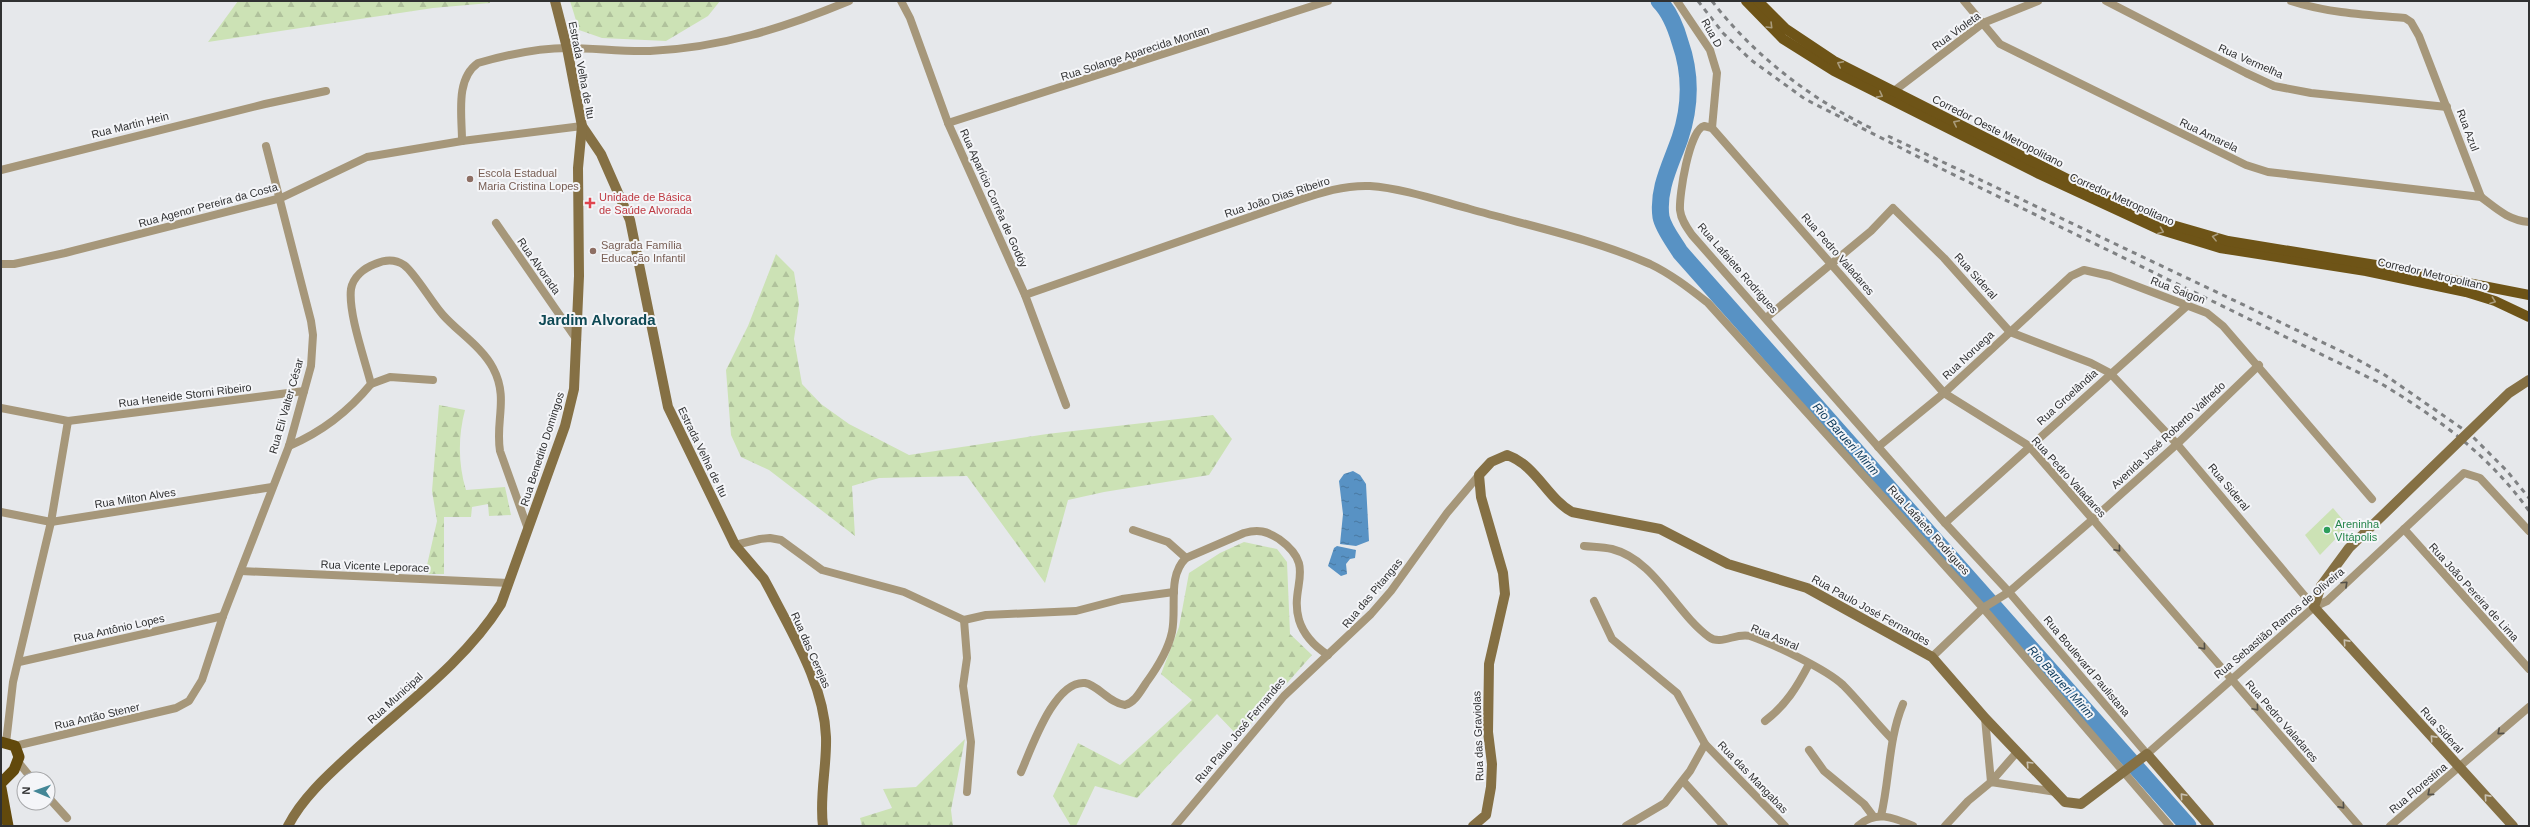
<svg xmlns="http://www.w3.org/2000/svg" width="2530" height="827" font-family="Helvetica,sans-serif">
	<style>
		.green { fill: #cce2b5 }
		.forest { fill: url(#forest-firs) }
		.water { fill: url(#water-ripples) }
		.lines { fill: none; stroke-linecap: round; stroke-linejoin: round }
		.river { stroke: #5892c4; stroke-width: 17 }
		.minor { stroke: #a6977a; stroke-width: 8 }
		.secondary { stroke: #857044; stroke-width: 10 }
		.primary { stroke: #6e5417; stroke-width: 10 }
		.trunk { stroke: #62490c; stroke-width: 11 }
		.rail { stroke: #7f8183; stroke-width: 3; stroke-dasharray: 5 5; stroke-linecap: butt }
		.secondary-bridge { stroke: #857044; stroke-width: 10 }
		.oneway { stroke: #aa9c7c }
		.oneway2 { stroke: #535048 }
		.oneway3 { stroke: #c8c0b0 }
		.education-dot { fill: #8d6e63; stroke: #f4f5f8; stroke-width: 1.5 }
		.health-dot { fill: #e0444e; stroke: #f4f5f8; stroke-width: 1.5 }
		.leisure-dot { fill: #2e9e5b; stroke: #f4f5f8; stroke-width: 1.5 }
		.labels { text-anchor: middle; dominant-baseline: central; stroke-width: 4; stroke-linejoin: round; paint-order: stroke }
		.street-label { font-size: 11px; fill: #303132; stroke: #f4f5f8 }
		.education-label { font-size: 11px; fill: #785e54; stroke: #f4f5f8; text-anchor: start }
		.health-label { font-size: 11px; fill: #be3a42; stroke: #f4f5f8; text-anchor: start }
		.leisure-label { font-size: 11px; fill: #27864d; stroke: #f4f5f8; text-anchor: start }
		.water-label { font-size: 12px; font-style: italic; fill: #093759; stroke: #f4f5f8 }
		.district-label { font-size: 15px; font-weight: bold; fill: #0e4955; stroke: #f4f5f8 }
	</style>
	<defs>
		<pattern id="forest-firs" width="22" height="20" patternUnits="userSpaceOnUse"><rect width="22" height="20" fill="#cce2b5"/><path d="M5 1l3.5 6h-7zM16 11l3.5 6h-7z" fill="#b0c29c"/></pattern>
		<pattern id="water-ripples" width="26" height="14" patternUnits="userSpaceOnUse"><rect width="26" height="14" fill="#5892c4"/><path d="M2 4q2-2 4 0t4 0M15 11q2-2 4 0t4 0" fill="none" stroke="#4978a0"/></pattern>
	</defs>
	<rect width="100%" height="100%" fill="#e6e8eb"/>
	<!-- green -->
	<polygon class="green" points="2333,508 2348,526 2320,555 2305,535"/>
	<!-- forest -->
	<g class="forest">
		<polygon points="238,1 490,1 490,3 433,8 208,42"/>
		<polygon points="570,1 720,1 708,16 666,41 602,38 579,30"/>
		<polygon points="776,254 794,272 799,304 794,339 802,384 821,404 849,424 909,455 1047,434 1213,415 1232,439 1209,475 1104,492 1068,500 1045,583 967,476 879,478 852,486 855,536 769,470 741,457 731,435 726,370 748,326"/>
		<path d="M439,405L465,410C458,436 458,464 466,490L505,487L511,515L489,516L488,504L472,507L471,517H444V574H425L437,521L432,491Z"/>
		<polygon points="1244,542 1277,549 1287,562 1290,634 1312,655 1239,737 1217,714 1137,798 1095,786 1076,826 1071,826 1053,796 1078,743 1120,765 1192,700 1161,674 1179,627 1189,573 1220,553"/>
		<polygon points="965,739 951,810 953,826 862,826 860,818 892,808 883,789 916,787"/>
	</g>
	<!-- water -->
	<g class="water">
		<polygon points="1353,471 1360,475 1366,484 1369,541 1356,546 1340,544 1343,514 1339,481 1344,474"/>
		<polygon points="1337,546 1356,550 1355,558 1350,559 1346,564 1347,574 1341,576 1328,566 1334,548"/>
	</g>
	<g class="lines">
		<!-- river -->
		<path class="river" d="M1659,1C1669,11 1676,28 1680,42C1691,73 1691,105 1680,138C1671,164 1657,189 1661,217C1663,228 1674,242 1680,252L2188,826"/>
		<!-- minor -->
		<g class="minor">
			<polyline points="901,1 910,18 948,123 1025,295 1066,405"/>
			<polyline points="1677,1 1710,50 1717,73 1712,128"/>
			<polyline points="1964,1 2000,44 2246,165 2268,172 2481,197"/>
			<polyline points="2106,1 2246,73 2274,86 2311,93 2447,107"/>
			<path d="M2291,1C2327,13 2368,15 2405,18L2411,22L2419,36L2481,197C2497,209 2508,220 2529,222"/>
			<polyline points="1894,91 1983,23 2038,1"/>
			<polyline points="948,123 1328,1"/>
			<path d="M462,141C462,115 455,79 478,63C506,55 539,48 568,48C595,48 622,52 650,51C720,48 784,28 849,1"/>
			<polyline points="1,170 265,104 326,91"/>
			<polyline points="496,223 577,340"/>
			<polyline points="1,264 14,264 65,253 281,198 367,157 462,141 582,126"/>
			<path d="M1025,295L1296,201C1320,193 1343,185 1370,186C1401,188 1440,201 1470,209C1530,226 1593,239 1650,264C1671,274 1690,289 1708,303L1983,608L2170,826"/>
			<polyline points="1766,318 1871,231 1893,208 1944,258 2010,332 2091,363 2110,373 2177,444 2314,607"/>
			<polyline points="371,384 390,377 433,380"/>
			<polyline points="1,408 68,421 304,391"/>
			<path d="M289,446C322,432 348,412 371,384C365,360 348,313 351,289C353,277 364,268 375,264C384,260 395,259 404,265C415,273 432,303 443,315C458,332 482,347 493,368C509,398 495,421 500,451L528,529"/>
			<polyline points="1878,447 1944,393 2071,276 2084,270 2110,276 2207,313 2223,326 2372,499"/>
			<polyline points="1,512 51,522 272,487"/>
			<polyline points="1945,523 2188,305"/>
			<polyline points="2404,529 2529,669"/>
			<polyline points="1133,530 1168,542 1186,558"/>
			<polyline points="735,545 760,539 770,538 781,540 822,570 904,592 964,620"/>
			<path d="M1584,546C1593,547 1603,547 1612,549C1655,560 1675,612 1709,637C1721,646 1736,632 1750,636C1773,644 1826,669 1843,685C1860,702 1875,722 1892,739"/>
			<polyline points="241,571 509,583"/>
			<polyline points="1594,601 1612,639 1677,693 1705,744 1785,826"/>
			<polyline points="964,620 986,615 1076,611 1122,599 1174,592"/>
			<polyline points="964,620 967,658 963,686 971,742 967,792"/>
			<polyline points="1932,657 1983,608 2009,592 2092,520 2177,444 2259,365"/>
			<polyline points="19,662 223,616"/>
			<polyline points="1985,718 1991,782 2017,752"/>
			<path d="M1765,721C1786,705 1797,687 1809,664"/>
			<polyline points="6,743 13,682 51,522 68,421"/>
			<polyline points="15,746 176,708 189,701 202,680 223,616 289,446 311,366 313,335 311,321 266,146"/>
			<polyline points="1809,750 1824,771 1864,804 1873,816"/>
			<polyline points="19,763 32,779"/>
			<path d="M1021,772C1031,750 1054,680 1085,683C1098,685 1109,703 1125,705C1135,702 1140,692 1146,683C1157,668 1168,651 1172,632C1177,608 1167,576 1186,558L1244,533C1258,529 1267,531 1279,539C1318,567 1289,585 1299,620C1304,636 1314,646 1328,655"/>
			<polyline points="1683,781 1724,826"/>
			<polyline points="48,797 67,818"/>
			<path d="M1881,816C1890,778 1888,740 1903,704"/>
			<polyline points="1175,826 1284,696 1371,614 1391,591 1447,513 1479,475"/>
			<polyline points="1626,826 1665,803 1690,771 1705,744"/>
			<path d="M1858,826C1875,810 1893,817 1913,826"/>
			<polyline points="1945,826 1968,801 1991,782 2056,792"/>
			<path d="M2359,826L2029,446L1944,393L1712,128L1704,126C1689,130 1679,196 1680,210C1681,220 1687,228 1692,235L1945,523L2009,592L2147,754L2314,607L2327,601L2464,473L2480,478L2529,531"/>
			<polyline points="2390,826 2529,707"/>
		</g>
		<!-- secondary -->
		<g class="secondary">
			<path d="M555,1L567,48L582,126L601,154L630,220L668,407L735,545L764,579L771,592C794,637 824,685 826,737C827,767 819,796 823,826"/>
			<polyline points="2321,586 2314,607 2513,826"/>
			<path d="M288,826C302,798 329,774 352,753C403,706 464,663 501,604L565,426L574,389L579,276L578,168L582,126"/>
			<path d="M1473,826L1486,815L1491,787L1492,764L1488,732L1489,664L1505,594L1503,573L1481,497L1479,475L1491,462L1507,455C1536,465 1547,498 1572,512L1660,529L1728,564L1807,588L1932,657L1985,718L2065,802L2081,804L2147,754L2209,826"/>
		</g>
		<!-- primary -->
		<g class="primary">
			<polyline points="1746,1 1783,39 1834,71 2039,174 2158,229 2220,248 2366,271 2466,292 2495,301 2529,317"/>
			<polyline points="1758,1 1786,29 1834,61 2121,206 2162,222 2228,241 2376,265 2529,295"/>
		</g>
		<!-- trunk -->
		<g class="trunk">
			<polyline points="1,742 15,746 19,757 14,770 1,783"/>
			<polyline points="1,788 8,826"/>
		</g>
		<!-- rail -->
		<g class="rail">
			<path d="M1698,1L1723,33L1751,60L1805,99L1946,171L2380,383C2437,417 2490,456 2529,511"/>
			<path d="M1712,1C1753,55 1812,100 1873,129"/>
			<polyline points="1888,136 2347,354 2382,373 2470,434 2507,471 2529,498"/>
		</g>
		<!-- secondary-bridge -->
		<polyline class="secondary-bridge" points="2321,586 2349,548 2509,393 2529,380"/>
	</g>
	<!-- one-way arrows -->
	<defs><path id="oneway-chevron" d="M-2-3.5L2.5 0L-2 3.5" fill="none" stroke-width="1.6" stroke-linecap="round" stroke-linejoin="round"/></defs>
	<g class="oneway">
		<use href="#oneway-chevron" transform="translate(1770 26) rotate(45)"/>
		<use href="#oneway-chevron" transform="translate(1840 64) rotate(-153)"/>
		<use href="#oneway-chevron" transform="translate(1880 95) rotate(28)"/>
		<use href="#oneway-chevron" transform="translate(1956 123) rotate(-153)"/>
		<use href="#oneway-chevron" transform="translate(2161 231) rotate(21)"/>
		<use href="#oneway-chevron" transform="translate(2215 237) rotate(-166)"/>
		<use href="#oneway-chevron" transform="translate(2493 301) rotate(20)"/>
	</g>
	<g class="oneway2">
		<use href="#oneway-chevron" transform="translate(2118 549) rotate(49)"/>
		<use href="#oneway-chevron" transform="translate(2345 584) rotate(-43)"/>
		<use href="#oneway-chevron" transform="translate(2203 647) rotate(49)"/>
		<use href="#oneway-chevron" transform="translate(2256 708) rotate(49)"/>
		<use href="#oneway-chevron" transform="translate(2500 732) rotate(139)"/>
		<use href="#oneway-chevron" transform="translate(2430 793) rotate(140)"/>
		<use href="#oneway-chevron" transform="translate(2342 806) rotate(49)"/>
	</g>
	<g class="oneway3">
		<use href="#oneway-chevron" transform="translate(2346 642) rotate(-132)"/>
		<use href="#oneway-chevron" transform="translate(2433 738) rotate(-132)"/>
		<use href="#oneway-chevron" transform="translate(2029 764) rotate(-134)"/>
		<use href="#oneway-chevron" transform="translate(2183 796) rotate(-131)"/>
		<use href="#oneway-chevron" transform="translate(2487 797) rotate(-132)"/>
	</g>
	<!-- markers -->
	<g class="education-dot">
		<circle cx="470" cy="179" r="4"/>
		<circle cx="593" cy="251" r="4"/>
	</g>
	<path class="health-dot" d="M588 197h4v4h4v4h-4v4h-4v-4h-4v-4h4z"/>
	<circle class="leisure-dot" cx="2327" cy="530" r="4"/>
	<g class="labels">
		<!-- street labels -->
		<g class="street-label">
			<text transform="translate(1956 31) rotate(-36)">Rua Violeta</text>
			<text transform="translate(1712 33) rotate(61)">Rua D</text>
			<text transform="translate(1135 53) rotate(-18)">Rua Solange Aparecida Montan</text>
			<text transform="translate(2251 61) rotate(24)">Rua Vermelha</text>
			<text transform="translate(582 70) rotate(79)">Estrada Velha de Itu</text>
			<text transform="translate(130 125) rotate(-14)">Rua Martin Hein</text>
			<text transform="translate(2468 130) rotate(69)">Rua Azul</text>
			<text transform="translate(1998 131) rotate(27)">Corredor Oeste Metropolitano</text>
			<text transform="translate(2209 135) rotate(26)">Rua Amarela</text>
			<text transform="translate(1277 197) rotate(-18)">Rua João Dias Ribeiro</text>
			<text transform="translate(994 198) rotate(66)">Rua Aparício Corrêa de Godóy</text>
			<text transform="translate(2122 199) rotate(24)">Corredor Metropolitano</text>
			<text transform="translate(208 205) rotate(-15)">Rua Agenor Pereira da Costa</text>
			<text transform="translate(1838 254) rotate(49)">Rua Pedro Valadares</text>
			<text transform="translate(539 266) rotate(55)">Rua Alvorada</text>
			<text transform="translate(1738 268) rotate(49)">Rua Lafaiete Rodrigues</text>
			<text transform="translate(2433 274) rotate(13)">Corredor Metropolitano</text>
			<text transform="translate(1976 276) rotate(48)">Rua Sideral</text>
			<text transform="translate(2178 290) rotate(21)">Rua Saigon</text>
			<text transform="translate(1968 355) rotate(-43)">Rua Noruega</text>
			<text transform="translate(185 395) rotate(-7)">Rua Heneide Storni Ribeiro</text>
			<text transform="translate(2067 397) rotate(-42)">Rua Groelândia</text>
			<text transform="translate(286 406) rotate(-74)">Rua Eli Valter César</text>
			<text transform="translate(2168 435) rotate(-43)">Avenida José Roberto Valfredo</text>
			<text transform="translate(542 449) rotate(-72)">Rua Benedito Domingos</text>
			<text transform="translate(703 452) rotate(64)">Estrada Velha de Itu</text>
			<text transform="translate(2069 477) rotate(48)">Rua Pedro Valadares</text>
			<text transform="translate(2229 487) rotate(50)">Rua Sideral</text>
			<text transform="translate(135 498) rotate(-9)">Rua Milton Alves</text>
			<text transform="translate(1929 530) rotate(48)">Rua Lafaiete Rodrigues</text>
			<text transform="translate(375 566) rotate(2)">Rua Vicente Leporace</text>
			<text transform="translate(2474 592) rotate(48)">Rua João Pereira de Lima</text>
			<text transform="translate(1372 593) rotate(-50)">Rua das Pitangas</text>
			<text transform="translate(1871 610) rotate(29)">Rua Paulo José Fernandes</text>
			<text transform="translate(2279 623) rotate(-40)">Rua Sebastião Ramos de Oliveira</text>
			<text transform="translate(119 628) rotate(-13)">Rua Antônio Lopes</text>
			<text transform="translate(1775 637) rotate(23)">Rua Astral</text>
			<text transform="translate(811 650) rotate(66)">Rua das Cerejas</text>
			<text transform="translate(2087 666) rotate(50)">Rua Boulevard Paulistana</text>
			<text transform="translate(395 698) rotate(-42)">Rua Municipal</text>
			<text transform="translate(97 716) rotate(-13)">Rua Antão Stener</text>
			<text transform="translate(2282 721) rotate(49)">Rua Pedro Valadares</text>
			<text transform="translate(1240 730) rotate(-50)">Rua Paulo José Fernandes</text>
			<text transform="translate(2442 730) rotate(48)">Rua Sideral</text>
			<text transform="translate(1478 736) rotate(-92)">Rua das Graviolas</text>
			<text transform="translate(1753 777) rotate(46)">Rua das Mangabas</text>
			<text transform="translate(2418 788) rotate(-40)">Rua Florestina</text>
		</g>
		<!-- education labels -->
		<g class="education-label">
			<text x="478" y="173">Escola Estadual<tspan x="478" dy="13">Maria Cristina Lopes</tspan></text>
			<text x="601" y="245">Sagrada Família<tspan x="601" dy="13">Educação Infantil</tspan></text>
		</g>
		<!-- health labels -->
		<g class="health-label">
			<text x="599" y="197">Unidade de Básica<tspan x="599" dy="13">de Saúde Alvorada</tspan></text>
		</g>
		<!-- leisure labels -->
		<g class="leisure-label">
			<text x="2335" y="524">Areninha<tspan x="2335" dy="13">VItápolis</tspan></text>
		</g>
		<!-- water labels -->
		<g class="water-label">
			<text transform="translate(1846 439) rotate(48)">Rio Barueri Mirim</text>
			<text transform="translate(2061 682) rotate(48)">Rio Barueri Mirim</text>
		</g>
		<!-- district labels -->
		<g class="district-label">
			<text x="597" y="319">Jardim Alvorada</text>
		</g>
	</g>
	<!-- border -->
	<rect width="2530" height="827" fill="none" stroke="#303132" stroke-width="4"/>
	<!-- north arrow -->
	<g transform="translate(36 791) rotate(272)"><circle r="19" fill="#f4f5f8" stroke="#a6a7a9"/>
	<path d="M0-3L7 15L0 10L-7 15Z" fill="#438696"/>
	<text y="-6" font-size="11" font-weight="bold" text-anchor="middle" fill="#303132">N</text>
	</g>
</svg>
